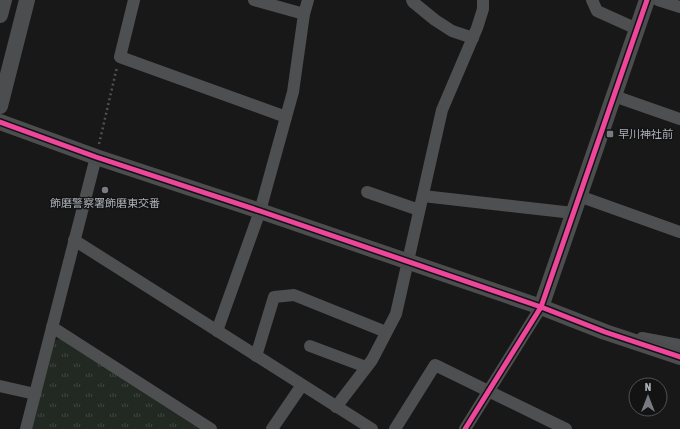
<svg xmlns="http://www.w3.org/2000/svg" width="680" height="429" font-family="'Asap Condensed','Noto Sans JP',sans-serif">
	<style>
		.grass { fill: url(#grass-tufts) }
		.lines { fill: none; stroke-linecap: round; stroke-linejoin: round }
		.path { stroke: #4e5052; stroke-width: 2.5; stroke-dasharray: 2 3; stroke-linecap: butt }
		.street { stroke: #4d4f51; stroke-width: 12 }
		.secondary { stroke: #4c4d4f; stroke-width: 16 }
		.cycleway-casing { stroke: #131314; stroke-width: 8 }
		.cycleway { stroke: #ed469a; stroke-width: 5 }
		.poi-dot { fill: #787b80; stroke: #131314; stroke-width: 1.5 }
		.labels { text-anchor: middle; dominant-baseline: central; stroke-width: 3; stroke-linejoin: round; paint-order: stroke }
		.poi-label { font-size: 11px; fill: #abb1b8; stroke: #131314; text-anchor: start }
	</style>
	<defs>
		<pattern id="grass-tufts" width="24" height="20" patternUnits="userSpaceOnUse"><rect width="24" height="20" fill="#222923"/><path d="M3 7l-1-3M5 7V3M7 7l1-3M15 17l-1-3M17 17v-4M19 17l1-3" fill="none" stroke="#3f4641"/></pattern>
	</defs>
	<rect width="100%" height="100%" fill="#181819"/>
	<!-- grass -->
	<polygon class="grass" points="60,339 199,429 30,429 52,341"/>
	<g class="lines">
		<!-- path -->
		<polyline class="path" points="99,144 117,67"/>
		<!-- street -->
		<g class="street">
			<polyline points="134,0 120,57 286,117"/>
			<polyline points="254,0 304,14"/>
			<polyline points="412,0 413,2 435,20 452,31 473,38"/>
			<polyline points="592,0 597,11 637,29"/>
			<polyline points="658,0 680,7"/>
			<polyline points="614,96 680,119"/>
			<polyline points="367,192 419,210"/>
			<polyline points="423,196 573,213"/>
			<polyline points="579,196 680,232"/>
			<polyline points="74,240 372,429"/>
			<polyline points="52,327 211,429"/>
			<polyline points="217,331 260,211 286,117 293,92 304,14 308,0"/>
			<polyline points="642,338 680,345"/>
			<polyline points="310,346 366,367"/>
			<polyline points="256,356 274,297 294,295 386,332"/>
			<polyline points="0,386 35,394"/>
			<polyline points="336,407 372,360 396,314 442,110 477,28 483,9 483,0"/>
			<polyline points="26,429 96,157"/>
			<polyline points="272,429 302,385"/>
			<polyline points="395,429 435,365 566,429"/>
			<polyline points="465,429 541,307"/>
		</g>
		<!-- secondary -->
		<g class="secondary">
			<polyline points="0,15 4,0"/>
			<polyline points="0,106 27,0"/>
			<polyline points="0,122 96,157 260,211 541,307 605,332 680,357"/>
			<polyline points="541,307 647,0"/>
		</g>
		<defs>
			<g id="cycleway">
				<polyline points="0,122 96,157 260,211 541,307 605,332 680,357"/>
				<polyline points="465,429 541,307 647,0"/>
			</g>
		</defs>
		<!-- cycleway casing -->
		<use href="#cycleway" class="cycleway-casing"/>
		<!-- cycleway -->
		<use href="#cycleway" class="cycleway"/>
	</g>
	<!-- markers -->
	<g class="poi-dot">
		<rect x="606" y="130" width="8" height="8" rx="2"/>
		<circle cx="105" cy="190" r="4"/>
	</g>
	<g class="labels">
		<!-- poi labels -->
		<g class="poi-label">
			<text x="618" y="134">早川神社前</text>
			<text x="105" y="203" text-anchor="middle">飾磨警察署飾磨東交番</text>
		</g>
	</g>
	<!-- north arrow -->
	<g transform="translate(648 397)"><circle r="19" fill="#131314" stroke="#505256"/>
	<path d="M0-3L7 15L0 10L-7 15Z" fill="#787b80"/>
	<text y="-6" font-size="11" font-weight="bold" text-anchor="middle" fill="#abb1b8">N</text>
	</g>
</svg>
